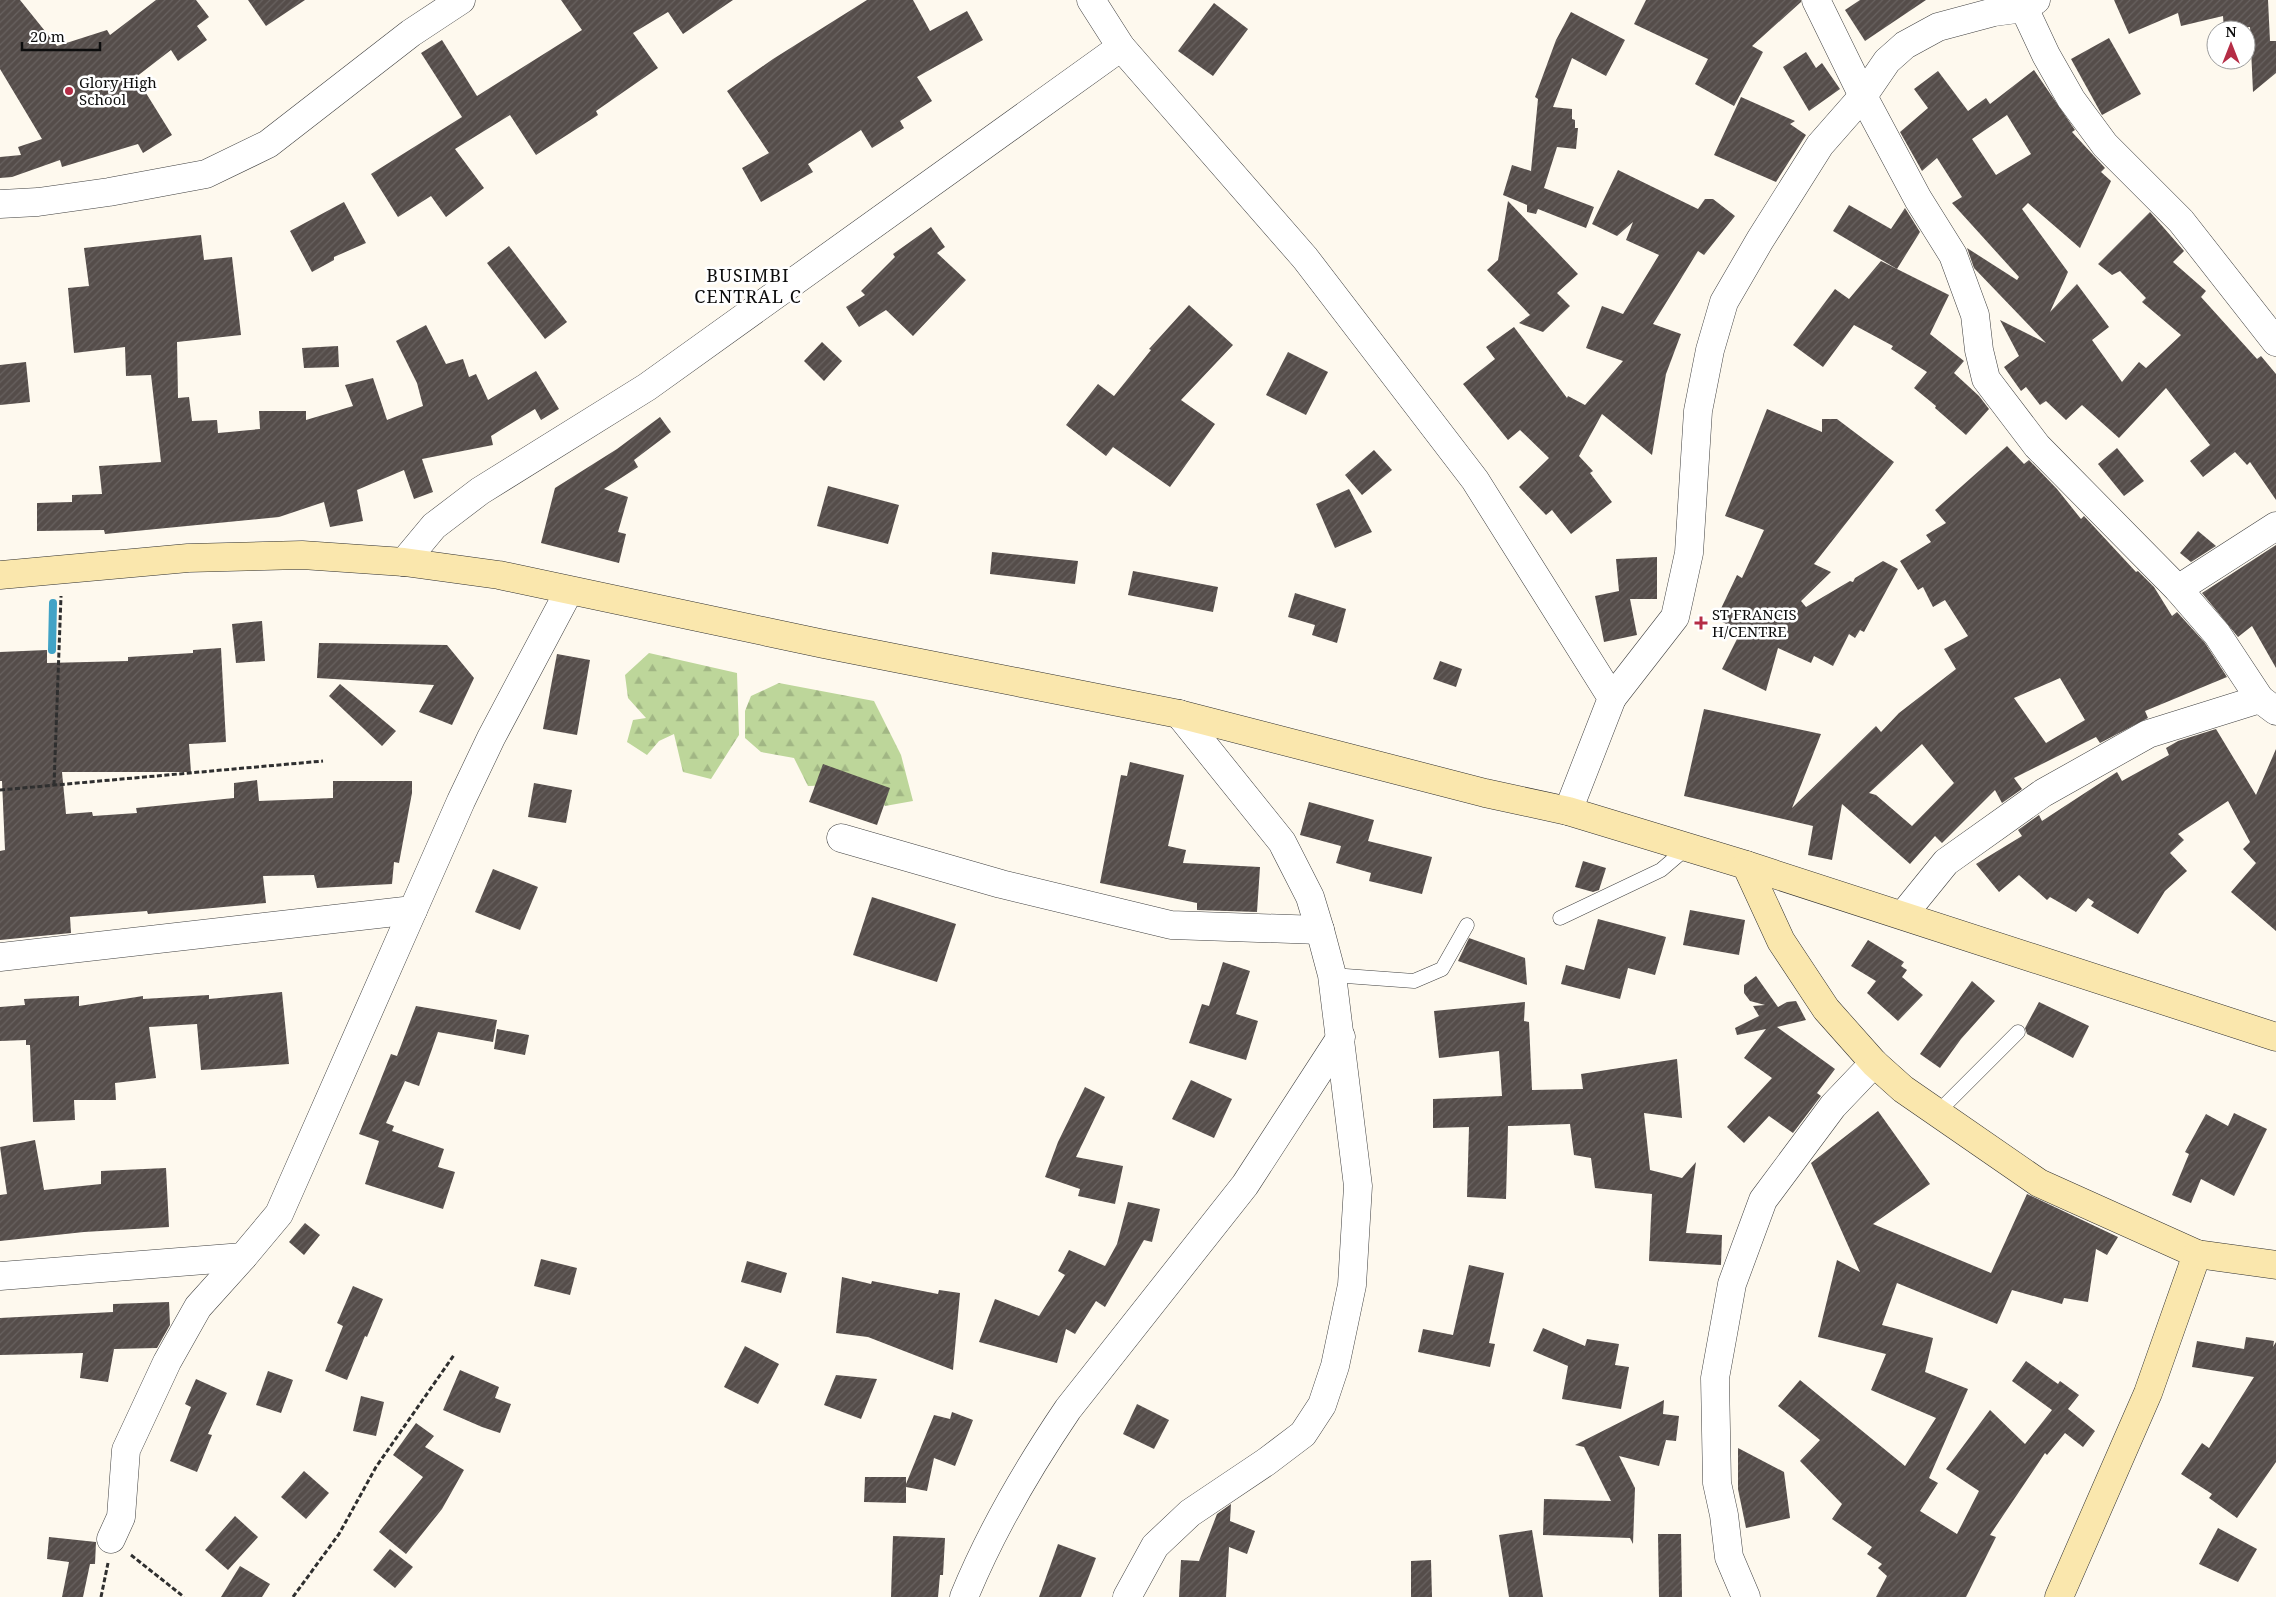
<svg xmlns="http://www.w3.org/2000/svg" width="2276" height="1597" font-family="'Noto Serif',serif">
	<style>
		.forest { fill: url(#forest-firs) }
		.lines { fill: none; stroke-linecap: round; stroke-linejoin: round }
		.stream { stroke: #41a3c6; stroke-width: 8 }
		.building { fill: url(#building-hatch); fill-rule: evenodd }
		.lane-casing { stroke: #404040; stroke-width: 15 }
		.street-casing { stroke: #404040; stroke-width: 29 }
		.secondary-casing { stroke: #2f2f2f; stroke-width: 29 }
		.path { stroke: #2f2f2f; stroke-width: 3; stroke-dasharray: 5 2.5; stroke-linecap: butt }
		.lane { stroke: #fff; stroke-width: 14 }
		.street { stroke: #fff; stroke-width: 28 }
		.secondary { stroke: #fae7ad; stroke-width: 28 }
		.poi-dot { fill: #b52d46; stroke: #fff; stroke-width: 2 }
		.labels { text-anchor: middle; dominant-baseline: central; stroke-width: 5; stroke-linejoin: round; paint-order: stroke }
		.poi-label { font-size: 15px; fill: #0d0d0d; stroke: #fff; text-anchor: start }
		.quarter-label { font-size: 18px; letter-spacing: 1px; fill: #0d0d0d; stroke: #fff }
	</style>
	<defs>
		<pattern id="forest-firs" width="22" height="20" patternUnits="userSpaceOnUse" patternTransform="scale(1.25)"><rect width="22" height="20" fill="#bdd69a"/><path d="M5 1l3.5 6h-7zM16 11l3.5 6h-7z" fill="#a1b684"/></pattern>
		<pattern id="building-hatch" width="6" height="6" patternUnits="userSpaceOnUse" patternTransform="scale(1.25)"><rect width="6" height="6" fill="#554d4a"/><path d="M-1 1l2-2M0 6l6-6M5 7l2-2" fill="none" stroke="#686260"/></pattern>
	</defs>
	<rect width="100%" height="100%" fill="#fef9ee"/>
	<!-- forest -->
	<g class="forest">
		<polygon points="649,653 737,673 739,735 711,779 683,772 674,734 659,741 647,755 627,742 633,720 646,718 628,698 625,675"/>
		<polygon points="779,683 874,701 901,755 913,801 885,806 868,784 808,786 794,758 761,752 745,738 745,711 751,696"/>
	</g>
	<g class="lines">
		<!-- stream -->
		<polyline class="stream" points="52,650 53,603"/>
	</g>
	<!-- building -->
	<g class="building">
		<polygon points="0,0 20,0 57,46 107,30 110,35 156,0 196,0 209,17 197,26 207,40 178,61 171,50 136,77 172,135 143,153 138,144 62,167 60,160 12,177 0,178 0,157 21,155 18,147 42,139 0,69"/>
		<polygon points="248,0 305,0 266,26"/>
		<polygon points="561,0 733,0 683,34 668,12 633,33 658,68 596,111 598,115 536,155 510,115 455,149 484,188 446,217 431,196 398,217 371,174 462,117 421,53 442,40 477,96 582,30"/>
		<polygon points="867,0 913,0 930,31 967,11 983,40 917,77 932,101 900,121 904,128 872,148 861,130 808,164 813,172 761,202 742,168 769,153 727,91 773,59"/>
		<polygon points="1646,0 1801,0 1801,2 1752,46 1763,52 1734,106 1695,84 1708,59 1634,24"/>
		<polygon points="1860,0 1926,0 1865,41 1845,10"/>
		<polygon points="2114,0 2268,0 2270,41 2276,41 2276,73 2253,92 2250,27 2224,30 2223,16 2181,26 2178,13 2129,34"/>
		<polygon points="1214,3 1248,29 1213,76 1178,51"/>
		<polygon points="1571,12 1625,40 1606,76 1572,58 1553,107 1572,109 1572,119 1575,120 1575,128 1578,128 1576,149 1557,147 1544,188 1594,207 1586,228 1538,209 1536,214 1527,212 1527,205 1503,195 1512,165 1531,171 1538,99 1535,97 1556,40"/>
		<polygon points="2109,38 2141,94 2102,115 2071,59"/>
		<polygon points="1806,52 1816,68 1822,63 1840,89 1809,111 1783,67"/>
		<path d="M2034,70L2075,130L2072,132L2105,168L2101,172L2111,181L2080,248L2028,203L2022,209L2068,272L2050,312L2077,284L2109,327L2092,340L2122,382L2139,362L2146,368L2181,335L2142,302L2146,298L2120,271L2112,275L2098,264L2150,212L2184,251L2173,262L2206,291L2201,297L2257,359L2261,356L2276,374V500L2250,462L2247,465L2235,452L2203,477L2190,461L2210,445L2166,388L2119,438L2082,405L2066,420L2046,401L2040,405L2026,387L2021,391L2004,367L2019,356L2000,320L2046,343L1974,268L1967,248L2017,280L2019,277L1952,203L1962,197L1937,158L1922,171L1900,132L1928,108L1914,89L1938,71L1968,111L1986,98L1990,104ZM2007,115L2031,154L1996,175L1972,139Z"/>
		<polygon points="1741,97 1795,121 1790,124 1806,135 1776,182 1714,155"/>
		<polygon points="1618,170 1698,209 1705,199 1713,199 1735,216 1704,255 1698,251 1653,324 1681,334 1666,374 1652,455 1602,414 1579,456 1593,471 1590,473 1612,502 1571,534 1552,510 1546,515 1519,487 1549,458 1520,430 1508,440 1463,384 1495,359 1486,347 1514,327 1567,398 1568,396 1585,405 1623,361 1586,348 1602,306 1623,314 1659,255 1626,240 1633,222 1617,236 1592,224"/>
		<polygon points="1508,201 1578,274 1557,293 1570,306 1543,332 1519,323 1530,315 1487,270 1498,260"/>
		<polygon points="344,202 366,243 334,257 334,260 312,272 290,231"/>
		<polygon points="1849,205 1891,229 1905,208 1920,232 1897,269 1833,231"/>
		<polygon points="931,227 945,247 937,253 966,280 913,336 886,310 859,327 846,307 865,295 861,291 895,257 893,254"/>
		<polygon points="201,235 204,260 232,257 241,335 177,342 178,398 189,397 192,421 217,420 218,433 260,429 259,411 306,411 306,420 353,406 345,385 373,378 387,420 423,406 417,383 396,341 426,325 446,364 463,359 469,377 476,374 488,400 536,371 559,409 541,420 535,409 491,436 493,445 422,459 433,492 414,499 404,470 357,490 363,521 330,527 324,502 279,517 105,534 104,530 37,531 37,503 72,502 72,495 102,494 99,466 161,462 151,375 126,376 125,347 74,353 68,288 89,286 84,248"/>
		<polygon points="509,246 567,322 545,339 487,263"/>
		<polygon points="1881,261 1949,295 1930,334 1964,361 1954,373 1979,396 1989,409 1966,435 1935,408 1936,406 1914,388 1927,372 1891,349 1893,346 1854,325 1823,367 1793,345 1835,289 1849,299"/>
		<polygon points="1189,305 1233,345 1181,400 1215,424 1170,487 1113,447 1106,456 1066,425 1098,384 1114,396 1151,350 1149,349"/>
		<polygon points="822,342 842,361 824,381 804,361"/>
		<polygon points="338,346 339,367 304,368 302,348"/>
		<polygon points="1288,352 1328,372 1306,415 1266,395"/>
		<polygon points="26,362 30,402 0,405 0,365"/>
		<polygon points="1767,409 1822,432 1822,419 1837,419 1894,462 1814,564 1831,572 1801,601 1806,607 1850,581 1853,582 1855,578 1883,561 1898,569 1864,632 1860,630 1855,638 1849,634 1833,666 1814,656 1811,663 1778,648 1766,691 1722,669 1741,631 1716,619 1737,575 1742,578 1764,530 1725,516"/>
		<polygon points="660,417 671,432 634,460 638,467 604,489 628,497 618,532 626,534 619,563 541,543 555,488 617,449"/>
		<path d="M2007,446L2024,464L2029,460L2057,489L2081,519L2084,516L2136,572L2138,571L2154,587L2172,616L2177,612L2205,643L2227,677L2145,711L2148,718L2100,743L2096,737L2014,778L2022,789L2002,803L1995,790L1942,843L1935,836L1910,864L1842,804L1832,860L1808,855L1813,826L1684,796L1704,709L1821,734L1792,808L1876,726L1881,732L1899,713L1956,669L1944,649L1968,636L1945,600L1933,607L1923,587L1918,590L1900,561L1931,542L1926,535L1946,523L1935,510ZM2060,678L2085,720L2046,743L2014,698ZM1922,744L1954,783L1912,826L1876,795L1869,793Z"/>
		<polygon points="2117,448 2144,481 2124,496 2098,464"/>
		<polygon points="1374,450 1392,470 1362,495 1345,475"/>
		<polygon points="828,486 899,505 888,544 817,526"/>
		<polygon points="1349,489 1372,532 1335,548 1316,504"/>
		<polygon points="2198,531 2216,546 2191,562 2180,553"/>
		<polygon points="2276,545 2276,668 2252,626 2238,637 2202,593"/>
		<polygon points="992,552 1078,561 1075,584 990,574"/>
		<polygon points="1657,557 1657,599 1630,599 1637,635 1604,642 1595,596 1619,591 1616,559"/>
		<polygon points="1133,571 1218,587 1213,612 1128,595"/>
		<polygon points="1295,593 1346,609 1337,643 1312,635 1315,625 1288,617"/>
		<polygon points="262,621 265,661 236,663 232,624"/>
		<polygon points="319,643 447,645 474,678 452,725 419,712 434,685 317,678"/>
		<polygon points="221,648 226,742 189,744 191,772 62,772 66,814 92,812 93,816 137,813 136,808 234,798 234,783 257,780 259,801 333,798 333,781 412,781 412,793 399,863 394,862 392,884 317,888 314,875 263,876 266,903 148,914 147,911 70,917 71,933 0,940 0,851 5,850 2,781 0,781 0,652 47,650 47,663 128,661 128,657 193,653 193,650"/>
		<polygon points="557,654 590,660 577,735 543,729"/>
		<polygon points="1440,661 1462,669 1456,687 1433,679"/>
		<polygon points="340,684 396,731 382,746 329,696"/>
		<polygon points="2216,729 2256,795 2276,749 2276,931 2231,892 2256,863 2243,849 2250,842 2228,801 2178,834 2184,840 2170,853 2187,871 2165,891 2138,934 2091,906 2094,902 2088,898 2076,912 2050,897 2047,900 2019,875 1999,892 1976,864 2022,836 2018,830 2039,815 2042,821 2117,772 2122,781 2169,755 2166,748 2178,741"/>
		<polygon points="1130,762 1184,775 1168,846 1186,850 1183,863 1260,867 1257,912 1197,910 1197,903 1100,883 1121,775 1127,776"/>
		<polygon points="823,764 890,788 877,825 809,802"/>
		<polygon points="534,783 572,790 566,823 528,817"/>
		<polygon points="1309,802 1374,820 1368,841 1432,857 1422,894 1369,881 1371,873 1336,863 1341,846 1300,835"/>
		<polygon points="1583,861 1606,868 1599,890 1593,892 1575,887"/>
		<polygon points="493,869 538,887 520,930 475,912"/>
		<polygon points="872,897 956,924 937,982 853,955"/>
		<polygon points="1690,910 1745,920 1739,955 1683,945"/>
		<polygon points="1598,919 1666,937 1655,975 1628,968 1620,999 1561,984 1566,965 1584,970"/>
		<polygon points="1469,938 1525,958 1527,985 1458,961"/>
		<polygon points="1868,940 1904,962 1901,966 1907,970 1902,977 1923,995 1898,1021 1867,993 1876,981 1851,966"/>
		<polygon points="1223,962 1250,971 1236,1014 1258,1021 1246,1060 1189,1043 1202,1004 1209,1006"/>
		<polygon points="1756,976 1778,1007 1787,1002 1796,1001 1806,1020 1777,1027 1835,1069 1817,1093 1821,1096 1793,1133 1769,1116 1744,1143 1727,1127 1772,1078 1744,1058 1766,1029 1737,1035 1735,1028 1759,1016 1753,1006 1765,1005 1750,1001 1744,993 1744,985"/>
		<polygon points="1972,981 1995,1001 1961,1039 1940,1068 1920,1054"/>
		<polygon points="282,992 289,1064 201,1070 197,1024 149,1027 156,1078 115,1083 116,1100 74,1100 75,1120 33,1122 30,1045 26,1045 26,1040 0,1041 0,1007 25,1005 24,999 79,996 79,1006 143,996 143,999 209,995 209,999"/>
		<polygon points="1525,1002 1524,1021 1529,1022 1532,1090 1583,1089 1581,1074 1677,1059 1682,1118 1644,1113 1650,1170 1682,1178 1696,1162 1686,1233 1722,1235 1721,1265 1649,1261 1652,1194 1595,1188 1591,1158 1574,1155 1570,1124 1508,1126 1506,1199 1467,1197 1469,1127 1433,1128 1433,1099 1502,1096 1499,1051 1439,1058 1434,1011"/>
		<polygon points="2039,1002 2089,1026 2073,1058 2027,1034 2025,1028"/>
		<polygon points="416,1006 497,1020 493,1042 438,1032 419,1086 405,1081 386,1123 394,1126 392,1131 444,1149 438,1167 455,1172 443,1209 365,1184 379,1141 359,1134 391,1054 397,1056"/>
		<polygon points="497,1029 529,1035 525,1055 494,1049"/>
		<polygon points="1191,1080 1232,1099 1214,1138 1172,1119"/>
		<polygon points="1085,1087 1105,1097 1076,1157 1123,1166 1115,1204 1078,1196 1080,1189 1045,1177 1058,1142"/>
		<polygon points="1878,1111 1930,1184 1873,1224 1991,1273 2027,1194 2118,1237 2107,1255 2096,1249 2088,1302 2064,1298 2062,1304 2012,1290 1997,1324 1897,1283 1882,1325 1933,1338 1925,1372 1968,1389 1929,1478 1938,1483 1920,1511 1957,1534 1979,1491 1946,1469 1990,1410 2025,1444 2052,1410 2012,1381 2026,1361 2058,1384 2060,1381 2079,1395 2068,1409 2095,1431 2083,1447 2065,1433 2047,1455 2045,1453 1990,1535 1996,1537 1966,1597 1876,1597 1887,1576 1878,1568 1882,1564 1867,1554 1872,1547 1832,1519 1842,1504 1800,1461 1820,1440 1778,1406 1800,1380 1905,1466 1936,1418 1871,1390 1886,1354 1818,1337 1837,1260 1860,1272 1811,1163"/>
		<polygon points="2234,1113 2267,1129 2234,1196 2201,1179 2191,1203 2172,1195 2189,1154 2185,1152 2206,1114 2228,1126"/>
		<polygon points="35,1140 44,1190 101,1184 101,1171 166,1168 169,1227 84,1232 0,1241 0,1195 7,1194 0,1147"/>
		<polygon points="1128,1202 1160,1209 1152,1242 1144,1240 1105,1307 1096,1301 1075,1334 1066,1329 1057,1363 979,1342 995,1299 1039,1316 1065,1275 1058,1271 1069,1250 1105,1266 1117,1244"/>
		<polygon points="305,1223 320,1235 304,1255 289,1242"/>
		<polygon points="541,1259 577,1268 570,1295 534,1286"/>
		<polygon points="747,1261 787,1273 781,1293 741,1282"/>
		<polygon points="1469,1265 1504,1273 1489,1343 1495,1344 1490,1367 1418,1352 1423,1329 1453,1335"/>
		<polygon points="842,1277 871,1284 872,1281 938,1294 939,1290 960,1293 953,1370 868,1337 836,1333"/>
		<polygon points="353,1286 383,1299 367,1337 365,1336 347,1380 325,1371 343,1326 337,1323"/>
		<polygon points="169,1302 170,1325 157,1348 114,1349 108,1382 80,1378 83,1353 0,1355 0,1318 113,1312 113,1304"/>
		<polygon points="1543,1328 1585,1346 1587,1339 1619,1344 1615,1365 1629,1367 1621,1409 1562,1399 1568,1366 1533,1351"/>
		<polygon points="2246,1337 2274,1341 2273,1347 2276,1342 2276,1462 2237,1518 2209,1498 2212,1494 2181,1474 2202,1443 2209,1448 2254,1377 2192,1367 2197,1341 2244,1349"/>
		<polygon points="745,1346 779,1364 758,1404 724,1387"/>
		<polygon points="460,1370 499,1387 495,1398 511,1404 500,1433 482,1427 443,1410"/>
		<polygon points="268,1371 293,1380 281,1413 256,1405"/>
		<polygon points="836,1375 877,1379 861,1419 824,1405"/>
		<polygon points="196,1379 227,1393 208,1434 212,1435 197,1472 170,1461 191,1407 185,1404"/>
		<polygon points="361,1396 384,1402 376,1436 353,1431"/>
		<polygon points="1664,1400 1663,1414 1679,1416 1676,1441 1666,1440 1659,1466 1619,1456 1635,1488 1633,1544 1630,1538 1543,1535 1544,1499 1611,1501 1584,1447 1575,1445"/>
		<polygon points="1137,1404 1169,1420 1154,1449 1123,1434"/>
		<polygon points="952,1412 973,1420 955,1466 934,1458 927,1491 906,1487 906,1503 864,1502 865,1477 906,1477 906,1484 934,1415 950,1419"/>
		<polygon points="416,1423 434,1436 425,1447 464,1470 442,1509 406,1554 379,1532 423,1477 393,1455"/>
		<polygon points="1738,1448 1784,1472 1790,1518 1746,1528 1738,1489"/>
		<polygon points="304,1471 329,1493 306,1519 281,1497"/>
		<polygon points="1231,1504 1230,1521 1255,1531 1247,1554 1229,1547 1226,1597 1179,1597 1181,1560 1199,1561 1217,1514"/>
		<polygon points="235,1516 258,1537 228,1570 205,1550"/>
		<polygon points="2218,1528 2257,1549 2238,1582 2199,1564"/>
		<polygon points="1532,1530 1543,1597 1509,1597 1499,1535"/>
		<polygon points="1658,1534 1681,1534 1682,1597 1659,1597"/>
		<polygon points="893,1536 945,1538 943,1575 940,1575 938,1597 891,1597"/>
		<polygon points="49,1537 96,1542 95,1564 90,1564 83,1597 62,1597 69,1562 47,1559"/>
		<polygon points="1058,1544 1096,1558 1081,1597 1039,1597"/>
		<polygon points="390,1549 413,1567 395,1588 373,1570"/>
		<polygon points="1431,1560 1432,1597 1411,1597 1411,1561"/>
		<polygon points="240,1566 270,1584 262,1597 221,1597"/>
	</g>
	<g class="lines">
		<defs>
			<g id="lane">
				<polyline points="1560,918 1661,870 1689,846"/>
				<polyline points="1332,975 1414,981 1442,969 1467,925"/>
				<polyline points="1937,1113 2018,1032"/>
			</g>
			<g id="street">
				<polyline points="1091,0 1121,47 1305,258 1475,480 1612,698 1568,811"/>
				<polyline points="1816,0 1863,96 1918,199 1953,255 1975,315 1979,350 1986,379 2037,446 2178,589 2217,634 2260,699 2276,711"/>
				<polyline points="2024,8 2046,55 2071,99 2105,145 2181,221 2276,342"/>
				<polyline points="0,204 38,202 109,192 206,174 268,144 411,33 461,0"/>
				<polyline points="404,562 434,526 480,491 647,387 1121,47"/>
				<polyline points="2178,589 2276,526"/>
				<polyline points="1612,698 1675,617 1689,553 1698,411 1710,350 1724,302 1760,240 1820,145 1863,96 1887,61 1905,45 1938,27 1994,12 2024,8 2036,0"/>
				<polyline points="841,838 1001,884 1171,925 1320,930"/>
				<polyline points="1903,915 1946,862 2043,793 2148,734 2260,699"/>
				<polyline points="0,957 413,910 461,801 491,738 569,591"/>
				<polyline points="0,1276 243,1257 279,1214 413,910"/>
				<polyline points="111,1539 121,1517 126,1450 167,1362 198,1307 243,1257"/>
				<path d="M964,1597C991,1531 1028,1468 1068,1409L1245,1185L1341,1037"/>
				<polyline points="1127,1597 1155,1546 1190,1513 1266,1462 1303,1434 1322,1405 1335,1366 1352,1285 1358,1186 1332,975 1320,930 1310,897 1282,842 1179,714"/>
				<polyline points="1746,1597 1729,1557 1724,1515 1717,1483 1715,1378 1732,1284 1763,1200 1833,1106 1874,1063"/>
			</g>
			<g id="secondary">
				<polyline points="0,575 188,558 302,555 404,562 499,575 824,644 1179,714 1485,793 1568,811 1746,865 2276,1037"/>
				<polyline points="1746,865 1781,941 1826,1009 1874,1063 1903,1089 2039,1183 2197,1254 2148,1393 2059,1597"/>
				<polyline points="2197,1254 2276,1265"/>
			</g>
		</defs>
		<!-- lane casing -->
		<use href="#lane" class="lane-casing"/>
		<!-- street casing -->
		<use href="#street" class="street-casing"/>
		<!-- secondary casing -->
		<use href="#secondary" class="secondary-casing"/>
		<!-- path -->
		<g class="path">
			<polyline points="54,785 61,596"/>
			<polyline points="0,790 323,761"/>
			<polyline points="131,1555 184,1597"/>
			<polyline points="101,1597 108,1563"/>
			<polyline points="293,1597 339,1534 376,1467 454,1355"/>
		</g>
		<!-- lane -->
		<use href="#lane" class="lane"/>
		<!-- street -->
		<use href="#street" class="street"/>
		<!-- secondary -->
		<use href="#secondary" class="secondary"/>
	</g>
	<!-- markers -->
	<g class="poi-dot">
		<circle cx="69" cy="91" r="5"/>
		<path d="M1698.5 615.5h5v5h5v5h-5v5h-5v-5h-5v-5h5z"/>
	</g>
	<g class="labels">
		<!-- poi labels -->
		<g class="poi-label">
			<text x="79" y="82">Glory High<tspan x="79" dy="17">School</tspan></text>
			<text x="1712" y="614">ST FRANCIS<tspan x="1712" dy="17">H/CENTRE</tspan></text>
		</g>
		<!-- quarter labels -->
		<g class="quarter-label">
			<text x="748" y="275">BUSIMBI<tspan x="748" dy="21">CENTRAL C</tspan></text>
		</g>
	</g>
	<!-- north arrow -->
	<g transform="translate(2231 45)"><circle r="24" fill="#ffffff" stroke="#9e9e9e"/>
	<path d="M0-4L9 19L0 12L-9 19Z" fill="#b52d46"/>
	<text y="-8" font-size="14" font-weight="bold" text-anchor="middle" fill="#0d0d0d">N</text>
	</g>
	<!-- scale -->
	<path d="M22 42v8h78v-8" fill="none" stroke="#0d0d0d" stroke-width="2.5"/>
	<text x="30" y="42" font-size="15" fill="#0d0d0d" stroke="#ffffff" stroke-width="4" paint-order="stroke">20 m</text>
</svg>
